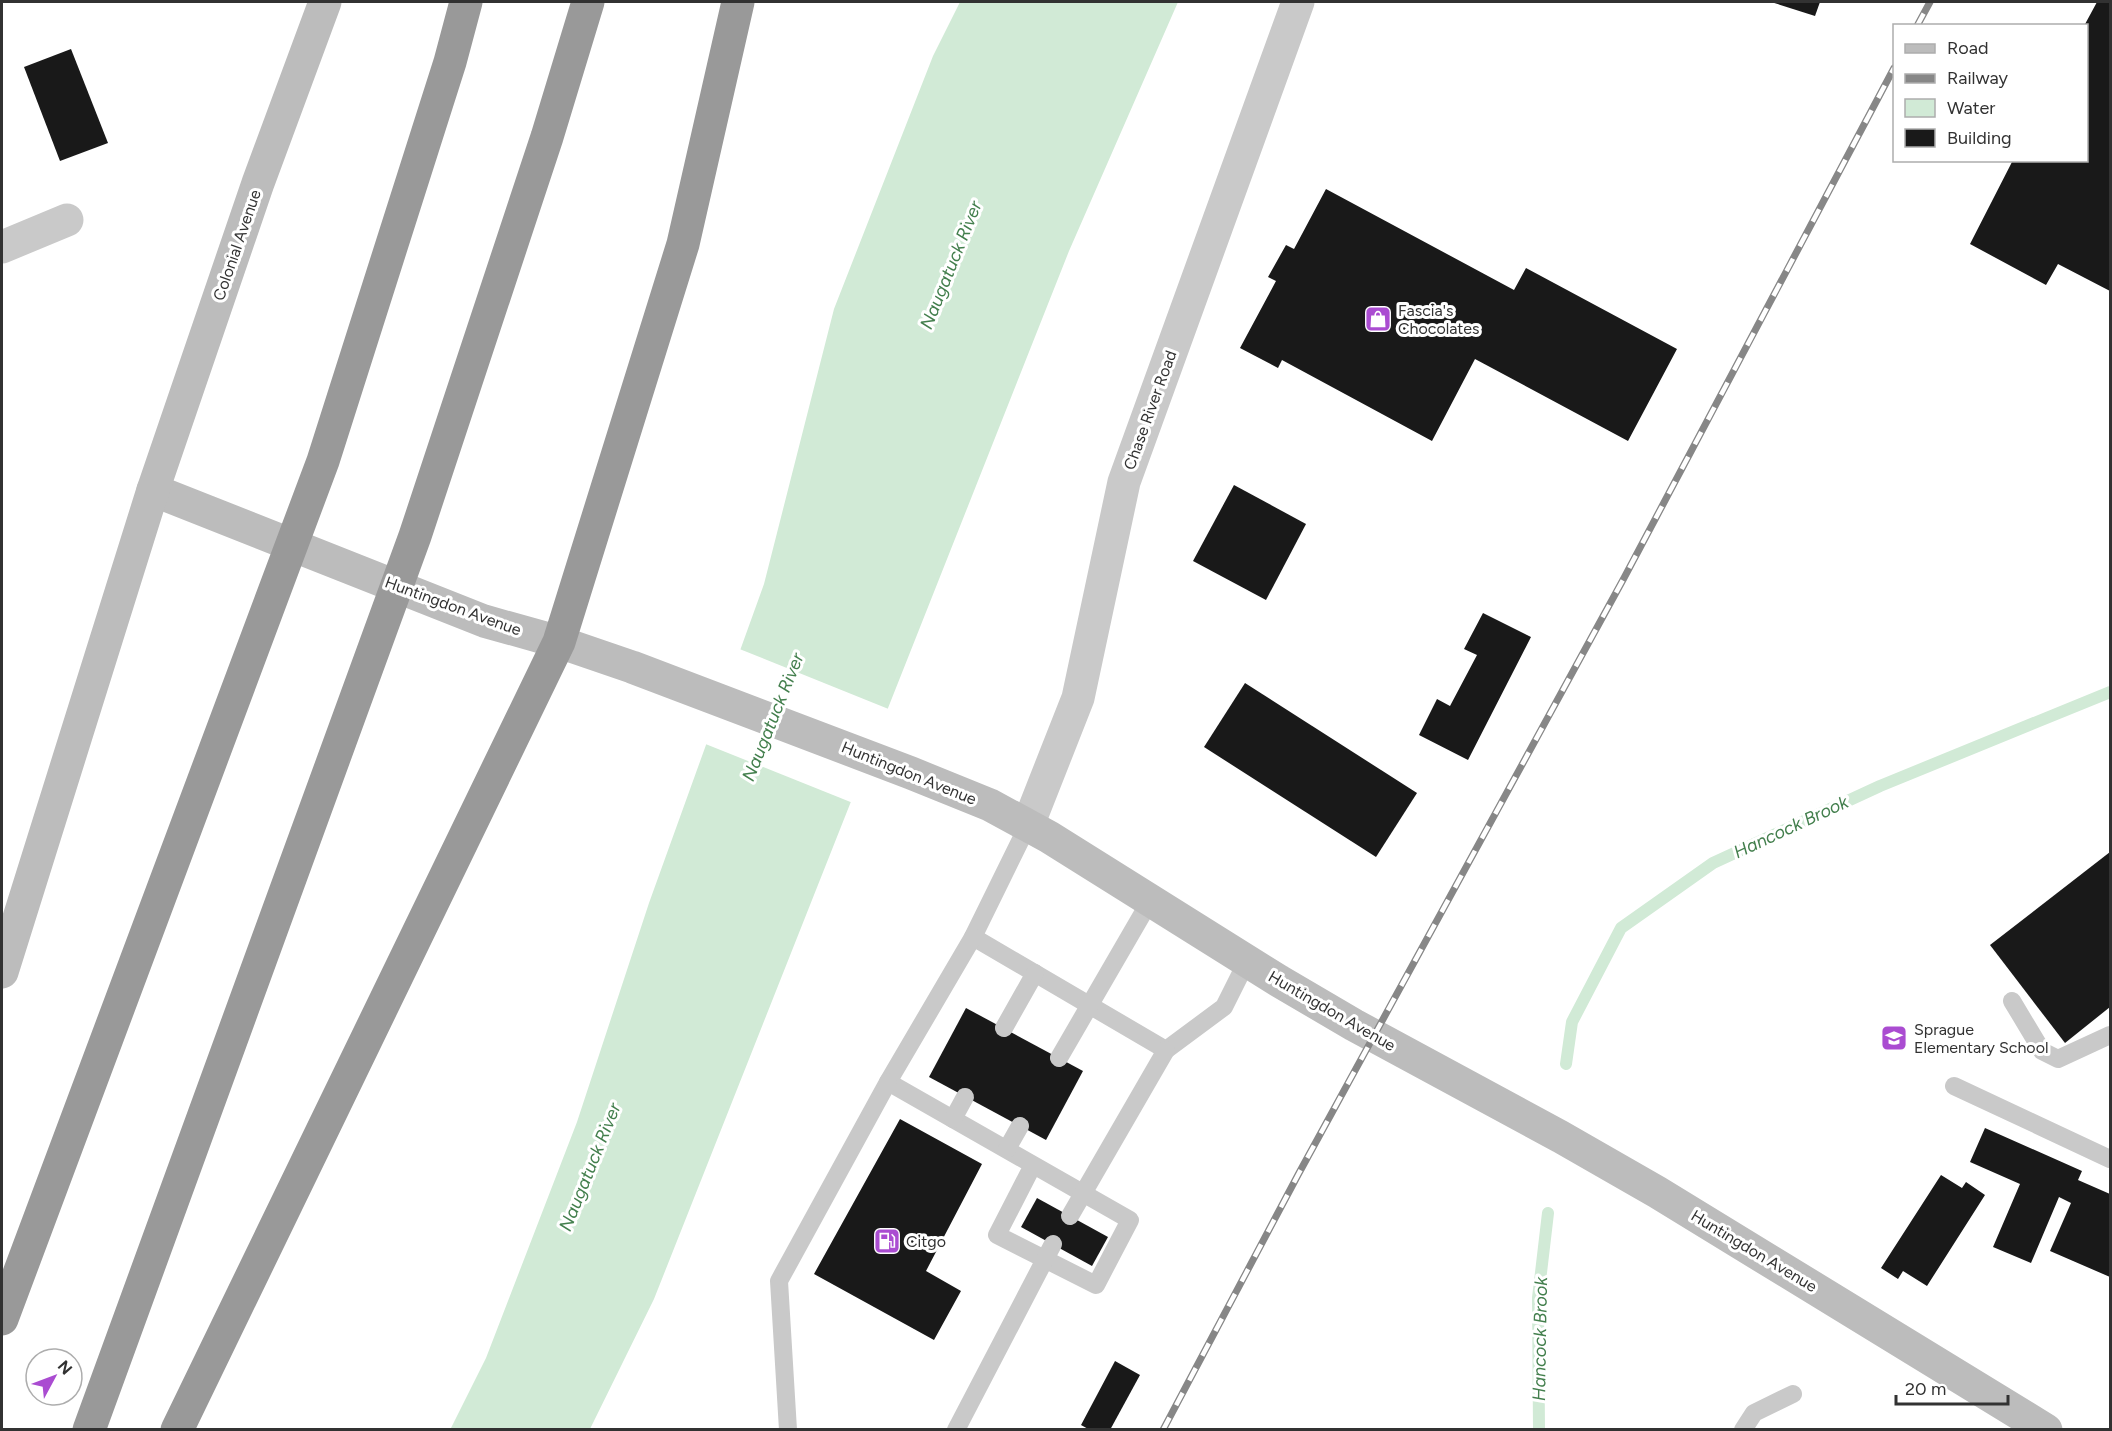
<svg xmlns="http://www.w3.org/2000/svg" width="2112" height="1431" font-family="Figtree,sans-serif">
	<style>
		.water { fill: #d1ead6 }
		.pier { fill: #fff }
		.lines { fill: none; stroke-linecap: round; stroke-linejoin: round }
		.stream { stroke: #d1ead6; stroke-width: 12 }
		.building { fill: #191919 }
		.service { stroke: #c9c9c9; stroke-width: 18 }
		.minor { stroke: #c9c9c9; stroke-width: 33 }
		.secondary { stroke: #bcbcbc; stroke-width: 33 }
		.motorway { stroke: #999; stroke-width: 33 }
		.rail-casing { stroke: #878787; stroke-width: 7 }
		.rail { stroke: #fff; stroke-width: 4.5; stroke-dasharray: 14; stroke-linecap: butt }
		.labels { text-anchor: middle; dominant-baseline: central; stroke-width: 6; stroke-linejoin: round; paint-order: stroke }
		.street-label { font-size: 16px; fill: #323232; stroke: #fff }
		.poi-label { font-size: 16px; fill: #323232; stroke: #fff; text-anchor: start }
		.water-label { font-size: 18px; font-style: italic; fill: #437f4d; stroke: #fff }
	</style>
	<rect width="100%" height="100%" fill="#fff"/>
	<!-- water -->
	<polygon class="water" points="960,2 1178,2 1069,251 654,1299 590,1429 450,1430 486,1358 577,1122 649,903 764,584 834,309 933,56"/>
	<!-- pier -->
	<polygon class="pier" points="737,648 891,710 853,803 703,743"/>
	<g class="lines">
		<!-- stream -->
		<g class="stream">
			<polyline points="1566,1064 1572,1022 1621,928 1713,863 1880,786 2110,692"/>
			<polyline points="1539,1430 1538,1298 1548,1213"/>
		</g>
	</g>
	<!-- building -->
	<g class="building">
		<polygon points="1771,2 1820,2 1815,16"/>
		<polygon points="2097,2 2110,2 2110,291 2058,264 2046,285 1970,244 2013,160 2086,160 2086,26 2084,26"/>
		<polygon points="71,49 108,143 60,161 24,67"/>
		<polygon points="1326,189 1514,290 1526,268 1677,349 1628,441 1475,359 1432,441 1282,360 1278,368 1240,348 1276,281 1268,277 1286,245 1294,249"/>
		<polygon points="1234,485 1306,524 1266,600 1193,561"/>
		<polygon points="1483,613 1531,637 1468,760 1419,735 1437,699 1450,706 1477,655 1464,649"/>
		<polygon points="1245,683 1417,793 1376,857 1204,747"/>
		<polygon points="2110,852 2110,1007 2065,1043 1990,945"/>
		<polygon points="966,1008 1083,1071 1046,1140 929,1077"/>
		<polygon points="900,1119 982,1164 926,1271 961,1291 934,1340 814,1274"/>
		<polygon points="1985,1128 2082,1171 2078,1180 2110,1194 2110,1277 2050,1251 2071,1203 2059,1197 2031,1263 1993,1247 2020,1184 1970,1162"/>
		<polygon points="1941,1175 1962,1188 1966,1182 1985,1195 1927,1286 1903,1271 1898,1279 1881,1268"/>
		<polygon points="1037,1198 1108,1237 1092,1266 1021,1227"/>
		<polygon points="1115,1361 1140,1375 1110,1430 1090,1430 1081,1425"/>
	</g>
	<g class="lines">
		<!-- service -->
		<g class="service">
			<polyline points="1028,825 973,937 1166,1050 1224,1007 1247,961"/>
			<polyline points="973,937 888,1082 1130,1220 1096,1285 997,1235 1033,1165"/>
			<polyline points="2012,1001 2042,1051 2058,1059 2110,1035"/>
			<polyline points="1004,1028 1035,973"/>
			<polyline points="1059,1058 1150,901"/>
			<polyline points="1954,1086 2110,1159"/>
			<polyline points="953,1119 965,1097"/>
			<polyline points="1007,1149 1020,1126"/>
			<polyline points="1070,1216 1166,1050"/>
			<polyline points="788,1430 779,1281 888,1082"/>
			<polyline points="956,1430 1053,1244"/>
			<polyline points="1743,1430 1754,1413 1793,1394"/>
		</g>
		<!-- minor -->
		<g class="minor">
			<polyline points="2,247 67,220"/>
			<polyline points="1028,825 1078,698 1124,482 1298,2"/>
		</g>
		<!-- secondary -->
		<g class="secondary">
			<polyline points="153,490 484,621 559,642 632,667 911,773 990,805 1049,837 1279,981 1354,1025 1561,1137 1657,1192 2046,1430"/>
			<polyline points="2,972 153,490 258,183 325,2"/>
		</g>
		<!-- motorway -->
		<g class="motorway">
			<polyline points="2,1319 323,461 450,62 466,2"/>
			<polyline points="89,1430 415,536 547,137 588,2"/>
			<polyline points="177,1430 559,642 683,244 738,2"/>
		</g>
		<defs>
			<g id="rail">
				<polyline points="1917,26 1930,2"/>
				<polyline points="1163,1430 1299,1173 1624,578 1894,68"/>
			</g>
		</defs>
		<!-- rail casing -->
		<use href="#rail" class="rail-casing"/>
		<!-- rail -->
		<use href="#rail" class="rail"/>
	</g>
	<!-- icons -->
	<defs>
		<symbol id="shop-square" viewBox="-11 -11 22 22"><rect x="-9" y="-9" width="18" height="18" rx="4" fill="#aa4cd1" stroke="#fff"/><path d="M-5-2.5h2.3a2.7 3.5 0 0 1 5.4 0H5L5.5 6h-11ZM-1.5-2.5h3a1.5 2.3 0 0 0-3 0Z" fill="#fff"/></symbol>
		<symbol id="school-square" viewBox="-11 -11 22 22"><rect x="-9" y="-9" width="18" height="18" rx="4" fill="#aa4cd1" stroke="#fff"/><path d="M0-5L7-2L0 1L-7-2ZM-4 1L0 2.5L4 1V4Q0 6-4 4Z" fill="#fff"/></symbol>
		<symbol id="fuel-square" viewBox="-11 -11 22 22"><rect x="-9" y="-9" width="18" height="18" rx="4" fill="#aa4cd1" stroke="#fff"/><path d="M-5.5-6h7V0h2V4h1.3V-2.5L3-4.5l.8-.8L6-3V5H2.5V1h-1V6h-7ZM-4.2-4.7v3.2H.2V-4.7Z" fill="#fff"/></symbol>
	</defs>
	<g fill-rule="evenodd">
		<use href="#shop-square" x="1363" y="304" width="30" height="30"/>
		<use href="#school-square" x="1879" y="1023" width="30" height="30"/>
		<use href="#fuel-square" x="872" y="1226" width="30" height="30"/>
	</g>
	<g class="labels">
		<!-- street labels -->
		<g class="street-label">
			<text transform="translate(237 245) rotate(-71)">Colonial Avenue</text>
			<text transform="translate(1150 410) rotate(-70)">Chase River Road</text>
			<text transform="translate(453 606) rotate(20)">Huntingdon Avenue</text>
			<text transform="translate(909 773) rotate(22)">Huntingdon Avenue</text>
			<text transform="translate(1332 1011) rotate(30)">Huntingdon Avenue</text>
			<text transform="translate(1754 1251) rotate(31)">Huntingdon Avenue</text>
		</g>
		<!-- poi labels -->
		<g class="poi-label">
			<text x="1398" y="310">Fascia's<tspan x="1398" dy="18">Chocolates</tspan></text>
			<text x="1914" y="1029">Sprague<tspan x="1914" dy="18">Elementary School</tspan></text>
			<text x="906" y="1241">Citgo</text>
		</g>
		<!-- water labels -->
		<g class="water-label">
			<text transform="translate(951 265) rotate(-68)">Naugatuck River</text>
			<text transform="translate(773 717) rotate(-68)">Naugatuck River</text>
			<text transform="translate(1791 827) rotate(-25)">Hancock Brook</text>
			<text transform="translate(590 1167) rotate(-68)">Naugatuck River</text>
			<text transform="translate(1540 1339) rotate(-89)">Hancock Brook</text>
		</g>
	</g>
	<!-- border -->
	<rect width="2112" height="1431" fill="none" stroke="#323232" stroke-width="6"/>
	<!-- legend -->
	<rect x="1893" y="24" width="195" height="138" fill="#ffffff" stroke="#adadad" stroke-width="1.5"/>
	<rect x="1905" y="44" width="30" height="9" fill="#bcbcbc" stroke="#adadad" stroke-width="1.5"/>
	<text x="1947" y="54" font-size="18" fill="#323232">Road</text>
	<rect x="1905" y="74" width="30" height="9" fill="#878787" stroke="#adadad" stroke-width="1.5"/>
	<text x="1947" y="84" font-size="18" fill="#323232">Railway</text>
	<rect x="1905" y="99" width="30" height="18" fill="#d1ead6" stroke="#adadad" stroke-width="1.5"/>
	<text x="1947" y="114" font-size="18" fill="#323232">Water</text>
	<rect x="1905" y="129" width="30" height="18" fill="#191919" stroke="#adadad" stroke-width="1.5"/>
	<text x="1947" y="144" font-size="18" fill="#323232">Building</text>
	<!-- north arrow -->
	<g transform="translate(54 1377) rotate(49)"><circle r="28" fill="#ffffff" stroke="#adadad" stroke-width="1.5"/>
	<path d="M0-4.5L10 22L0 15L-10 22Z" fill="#aa4cd1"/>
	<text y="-9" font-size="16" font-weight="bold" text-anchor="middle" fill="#323232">N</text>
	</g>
	<!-- scale -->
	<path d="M1896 1395v9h112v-9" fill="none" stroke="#323232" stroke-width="3"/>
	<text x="1905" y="1395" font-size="18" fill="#323232" stroke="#ffffff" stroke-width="4.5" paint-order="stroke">20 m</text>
</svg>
